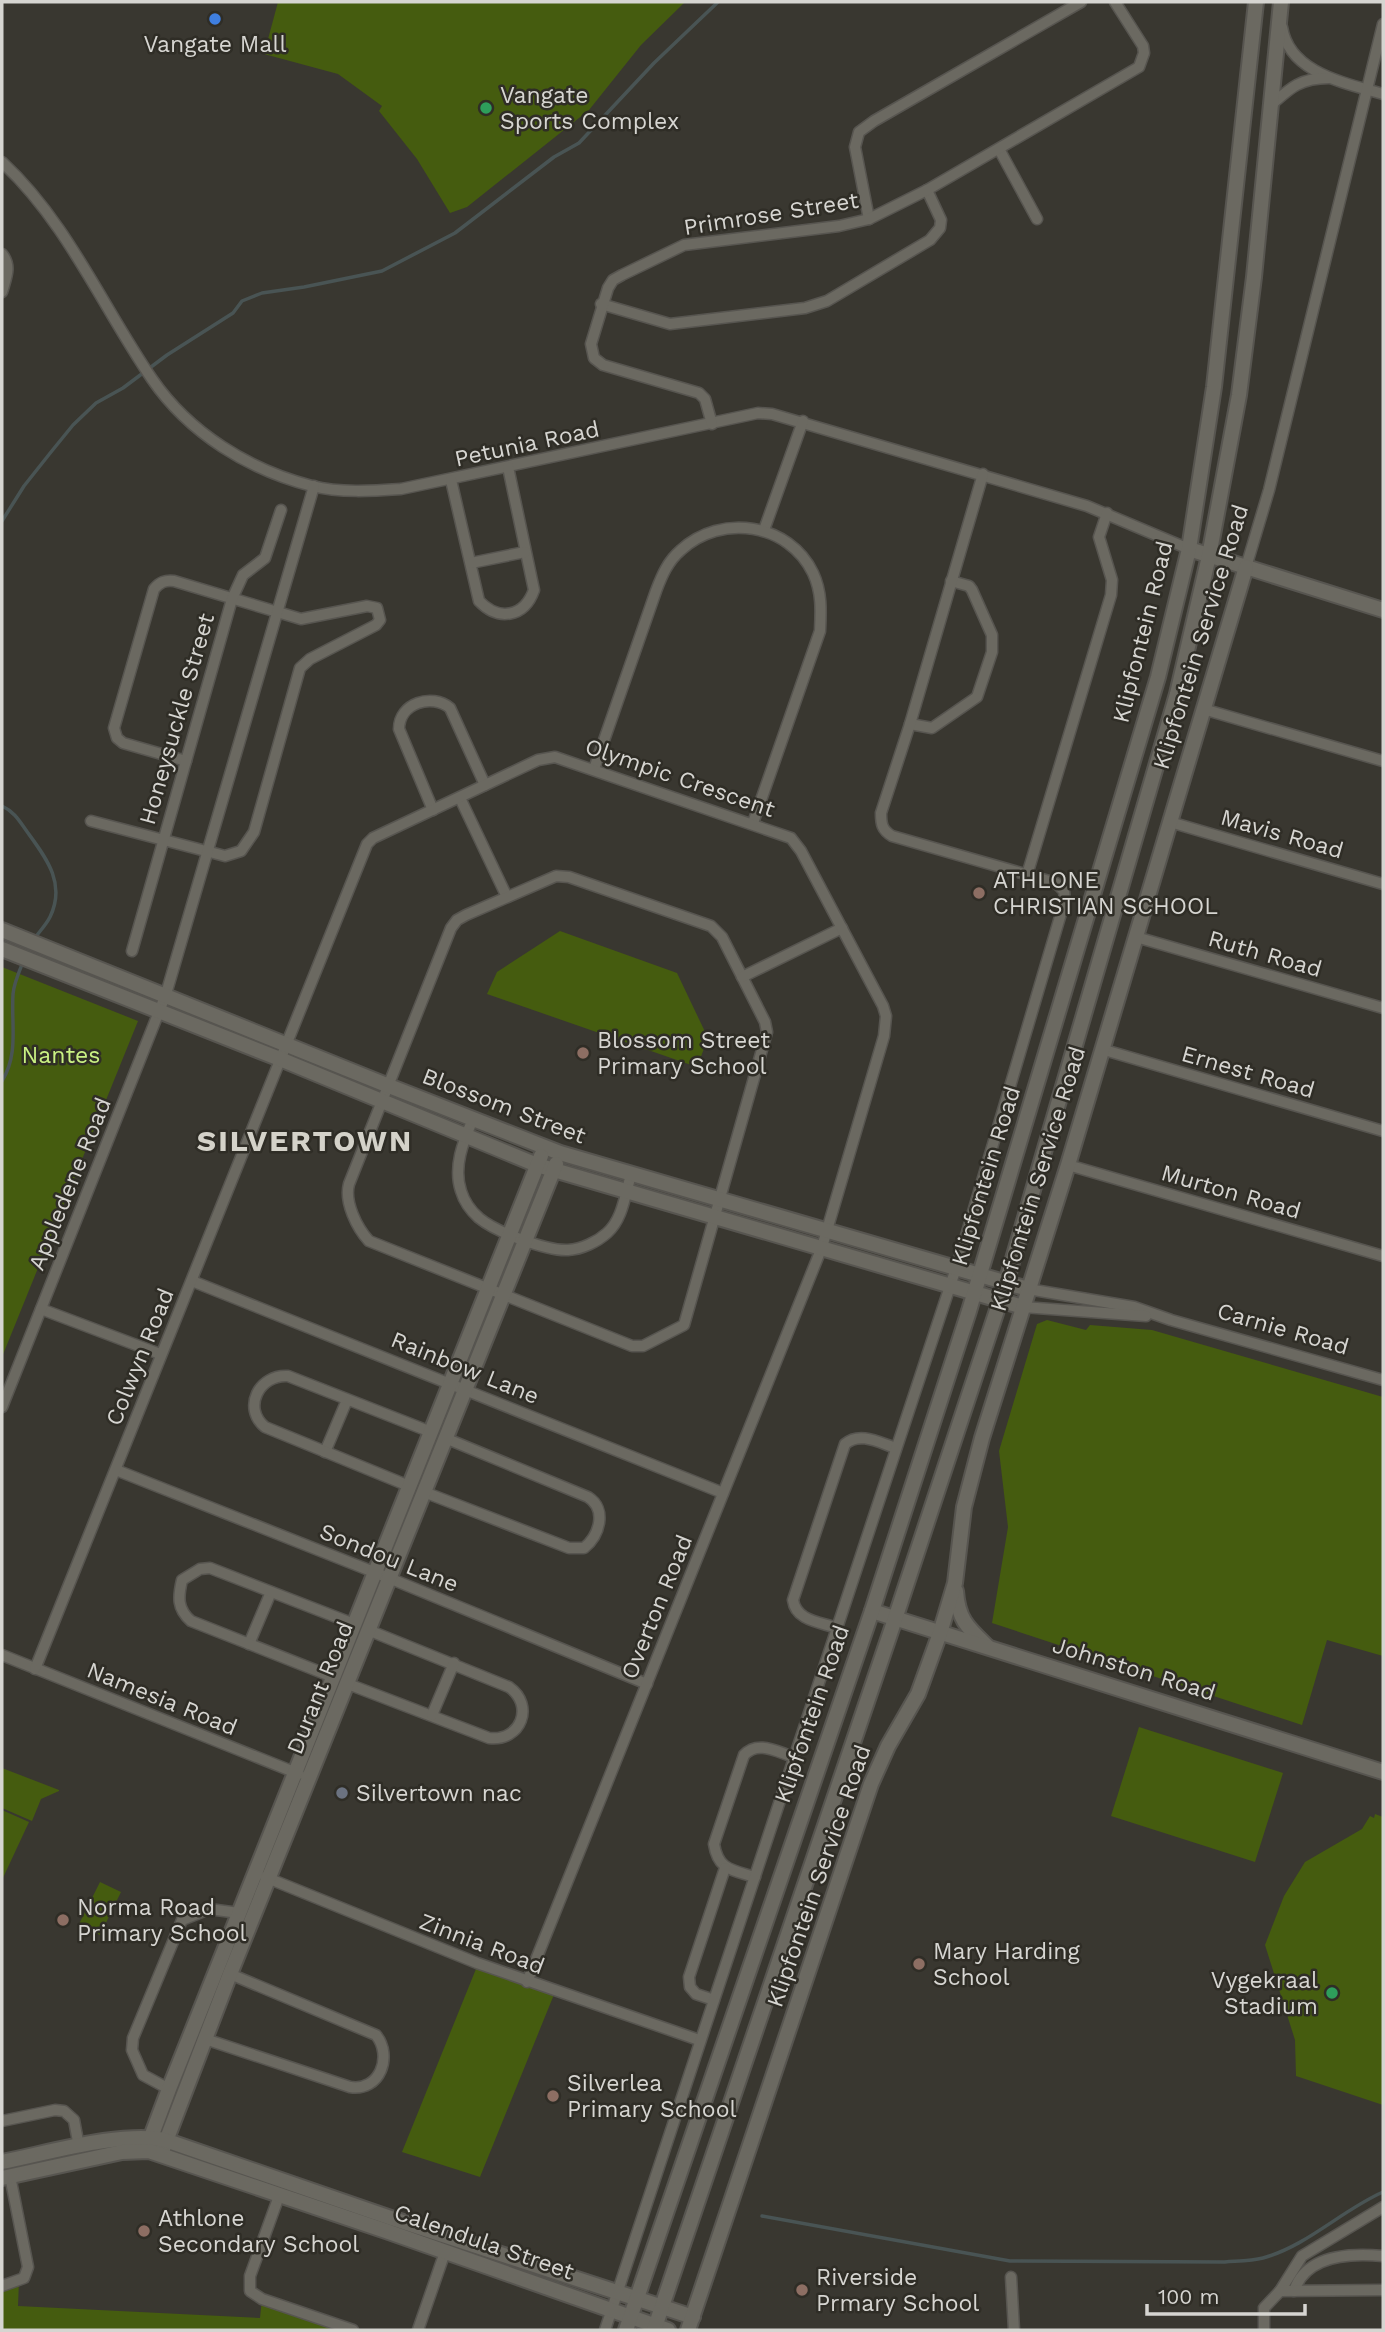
<svg xmlns="http://www.w3.org/2000/svg" width="1385" height="2332" font-family="'Work Sans',sans-serif">
	<style>
		.green { fill: #455c0f }
		.lines { fill: none; stroke-linecap: round; stroke-linejoin: round }
		.stream { stroke: #495454; stroke-width: 3.5 }
		.street-casing { stroke: #575550; stroke-width: 13 }
		.secondary-casing { stroke: #575550; stroke-width: 18 }
		.street { stroke: #6b6961; stroke-width: 10 }
		.secondary { stroke: #6b6961; stroke-width: 14 }
		.shop-dot { fill: #3f7fe0; stroke: #2f2d26; stroke-width: 2.5 }
		.leisure-dot { fill: #2e9e5b; stroke: #2f2d26; stroke-width: 2.5 }
		.education-dot { fill: #8d6e63; stroke: #2f2d26; stroke-width: 2.5 }
		.worship-dot { fill: #6b7280; stroke: #2f2d26; stroke-width: 2.5 }
		.labels { text-anchor: middle; dominant-baseline: central; stroke-width: 5; stroke-linejoin: round; paint-order: stroke }
		.poi-label { font-size: 23px; fill: #d6d5d1; stroke: #2f2d26; text-anchor: start }
		.street-label { font-size: 23px; fill: #d6d5d1; stroke: #2f2d26 }
		.park-label { font-size: 23px; fill: #c9f083; stroke: #2f2d26 }
		.district-label { font-size: 30px; font-weight: bold; letter-spacing: 2px; fill: #d4d2c9; stroke: #2f2d26 }
	</style>
	<rect width="100%" height="100%" fill="#393730"/>
	<!-- green -->
	<g class="green">
		<polygon points="278,2 685,2 641,45 589,110 467,207 450,213 417,159 379,111 382,106 338,74 264,54"/>
		<polygon points="560,931 677,973 708,1038 697,1067 487,994 497,972"/>
		<polygon points="2,967 138,1021 2,1357"/>
		<polygon points="1047,1320 1086,1330 1090,1325 1152,1330 1383,1397 1383,1656 1327,1640 1302,1725 992,1623 1008,1527 999,1451 1037,1324"/>
		<polygon points="1139,1727 1283,1773 1255,1862 1111,1816"/>
		<polygon points="2,1768 59,1790 59,1791 41,1799 32,1821 2,1808"/>
		<polygon points="2,1810 29,1822 2,1880"/>
		<polygon points="1375,1814 1383,1817 1383,2105 1296,2076 1295,2040 1265,1945 1284,1896 1305,1862 1362,1829 1370,1816 1374,1818"/>
		<polygon points="100,1882 121,1892 100,1935 79,1924"/>
		<polygon points="478,1964 555,1992 480,2177 402,2152"/>
		<polygon points="19,2281 18,2306 260,2318 262,2299 353,2330 2,2330 2,2286"/>
	</g>
	<g class="lines">
		<!-- stream -->
		<g class="stream">
			<polyline points="2,521 24,486 51,452 73,425 96,403 123,388 167,355 233,313 242,301 262,293 304,287 382,271 455,233 554,157 579,143 654,63 718,2"/>
			<path d="M2,806C15,812 20,822 28,833C47,859 66,884 50,917C46,925 39,932 34,939"/>
			<path d="M2,1081C19,1054 11,1024 13,994C14,983 19,972 23,962"/>
			<path d="M762,2216L1010,2261L1225,2262C1237,2261 1251,2261 1263,2258C1307,2246 1342,2210 1383,2192"/>
		</g>
		<defs>
			<g id="street">
				<path d="M1282,27C1289,73 1345,83 1383,94"/>
				<path d="M1270,106C1291,87 1301,78 1329,78"/>
				<polyline points="999,149 1037,219"/>
				<path d="M2,162C67,222 102,306 152,379C189,433 249,470 312,486C340,493 372,491 401,489L758,413L772,414L1087,506L1189,549"/>
				<polyline points="869,219 855,147 859,132 874,121 1081,2"/>
				<path d="M2,254C12,266 6,278 2,292"/>
				<polyline points="601,304 670,324 805,308 827,301 930,240 940,228 941,220 927,190"/>
				<polyline points="712,424 705,399 699,393 603,365 594,358 591,344 608,288 613,280 622,275 684,245 839,226 869,219 927,190 1139,67 1144,53 1143,46 1115,2"/>
				<path d="M451,480L479,601C498,621 524,618 534,590L508,467"/>
				<polyline points="764,530 803,421"/>
				<polyline points="471,563 525,552"/>
				<polyline points="1246,567 1269,490 1383,24"/>
				<polyline points="1203,709 1383,761"/>
				<polyline points="910,724 932,728 977,697 992,652 992,635 972,590 969,586 951,581"/>
				<path d="M594,769L656,591C662,575 668,561 681,550C721,513 789,523 813,573C822,592 821,611 820,631L753,823"/>
				<polyline points="460,798 507,897"/>
				<path d="M433,810L399,729C399,703 432,693 450,708L485,785"/>
				<path d="M91,821L225,856L241,851L254,832L300,668L310,659L376,625L380,620L377,608L367,606L301,619L174,581C165,580 160,582 154,589L114,728L117,738L123,743L186,761"/>
				<polyline points="1170,822 1383,884"/>
				<polyline points="1027,875 1111,595 1112,580 1099,537 1107,513"/>
				<path d="M556,876L569,877L711,926L722,937L765,1022L767,1032L684,1325L643,1346H632L369,1241C357,1228 344,1202 349,1184L451,928L457,920L466,915Z"/>
				<polyline points="1136,937 1383,1008"/>
				<polyline points="132,951 232,599 243,575 265,558 281,510"/>
				<polyline points="742,977 842,928"/>
				<polyline points="1101,1049 1383,1131"/>
				<path d="M473,1119C463,1142 453,1167 461,1191C464,1201 471,1211 479,1218C496,1232 546,1251 568,1250C582,1249 597,1242 607,1233C623,1219 625,1194 631,1175"/>
				<polyline points="1068,1165 1383,1256"/>
				<polyline points="192,1281 723,1493"/>
				<polyline points="1028,1289 1134,1307 1171,1320 1383,1380"/>
				<polyline points="1023,1307 1146,1316"/>
				<polyline points="41,1309 160,1354"/>
				<polyline points="2,1407 166,994 314,486"/>
				<polyline points="325,1452 347,1400"/>
				<polyline points="116,1470 389,1578 647,1684"/>
				<path d="M409,1486L265,1427C242,1408 259,1374 288,1376L431,1432"/>
				<path d="M424,1492L569,1548H584C600,1535 607,1509 588,1497L445,1438"/>
				<path d="M837,1628C820,1622 796,1621 793,1600L845,1444C860,1431 880,1443 896,1448"/>
				<polyline points="249,1644 271,1592"/>
				<polyline points="2,1655 299,1774"/>
				<polyline points="35,1669 367,844 373,838 538,760 555,757 791,838 801,851 883,1006 886,1016 884,1036 822,1247 527,1982"/>
				<path d="M333,1677L191,1621C177,1609 178,1597 182,1580L200,1569L210,1568L354,1624"/>
				<path d="M348,1684L489,1738C521,1742 535,1705 509,1687L368,1630"/>
				<polyline points="432,1715 454,1663"/>
				<polyline points="265,1877 477,1963 699,2040"/>
				<path d="M755,1877C732,1870 718,1870 714,1844L744,1755C758,1740 777,1752 794,1757"/>
				<polyline points="714,2000 696,1994 690,1987 689,1977 725,1868"/>
				<path d="M205,2039L350,2087C380,2092 393,2056 376,2035L230,1974"/>
				<polyline points="169,2089 143,2075 132,2050 133,2038 182,1920 209,1909 239,1913"/>
				<polyline points="2,2121 55,2110 64,2111 74,2120 79,2147"/>
				<polyline points="279,2196 250,2276 250,2291 262,2299 353,2330"/>
				<polyline points="1011,2277 1014,2330"/>
				<polyline points="2,2286 24,2278 28,2267 10,2176"/>
				<polyline points="1280,2291 1302,2256 1383,2207"/>
				<path d="M1294,2291C1306,2254 1351,2253 1383,2256"/>
				<polyline points="418,2330 445,2252"/>
				<path d="M605,2330L960,1256L1065,900L1064,891L1056,883L892,836C882,830 881,824 881,813L910,724L983,474"/>
				<polyline points="1264,2330 1264,2308 1280,2291 1383,2290"/>
			</g>
			<g id="secondary">
				<polyline points="1189,549 1383,610"/>
				<polyline points="2,930 389,1086 560,1153 1028,1289"/>
				<polyline points="2,949 280,1059 537,1165 1023,1307"/>
				<path d="M956,1591C958,1620 968,1628 988,1647"/>
				<polyline points="872,1611 1383,1772"/>
				<polyline points="149,2151 151,2137 169,2089 541,1156"/>
				<polyline points="161,2154 230,1974 556,1164"/>
				<path d="M2,2162C48,2153 121,2131 165,2140L391,2218L693,2317"/>
				<polyline points="2,2178 122,2152 149,2151 386,2231 668,2330"/>
				<polyline points="626,2330 872,1611 969,1311 1158,677 1189,549 1214,387 1256,2"/>
				<polyline points="654,2330 895,1619 1006,1283 1177,694 1209,556 1239,395 1254,277 1281,2"/>
				<polyline points="688,2330 871,1784 888,1746 918,1694 940,1633 955,1583 964,1507 982,1438 1068,1165 1246,567"/>
			</g>
		</defs>
		<!-- street casing -->
		<use href="#street" class="street-casing"/>
		<!-- secondary casing -->
		<use href="#secondary" class="secondary-casing"/>
		<!-- street -->
		<use href="#street" class="street"/>
		<!-- secondary -->
		<use href="#secondary" class="secondary"/>
	</g>
	<!-- markers -->
	<circle class="shop-dot" cx="215" cy="19" r="7"/>
	<g class="leisure-dot">
		<circle cx="486" cy="108" r="7"/>
		<circle cx="1332" cy="1993" r="7"/>
	</g>
	<g class="education-dot">
		<circle cx="979" cy="893" r="7"/>
		<circle cx="583" cy="1053" r="7"/>
		<circle cx="63" cy="1920" r="7"/>
		<circle cx="919" cy="1964" r="7"/>
		<circle cx="553" cy="2096" r="7"/>
		<circle cx="144" cy="2231" r="7"/>
		<circle cx="802" cy="2290" r="7"/>
	</g>
	<circle class="worship-dot" cx="342" cy="1793" r="7"/>
	<g class="labels">
		<!-- poi labels -->
		<g class="poi-label">
			<text x="215" y="44" text-anchor="middle">Vangate Mall</text>
			<text x="500" y="95">Vangate<tspan x="500" dy="26">Sports Complex</tspan></text>
			<text x="993" y="880">ATHLONE<tspan x="993" dy="26">CHRISTIAN SCHOOL</tspan></text>
			<text x="597" y="1040">Blossom Street<tspan x="597" dy="26">Primary School</tspan></text>
			<text x="356" y="1793">Silvertown nac</text>
			<text x="77" y="1907">Norma Road<tspan x="77" dy="26">Primary School</tspan></text>
			<text x="933" y="1951">Mary Harding<tspan x="933" dy="26">School</tspan></text>
			<text x="1318" y="1980" text-anchor="end">Vygekraal<tspan x="1318" dy="26">Stadium</tspan></text>
			<text x="567" y="2083">Silverlea<tspan x="567" dy="26">Primary School</tspan></text>
			<text x="158" y="2218">Athlone<tspan x="158" dy="26">Secondary School</tspan></text>
			<text x="816" y="2277">Riverside<tspan x="816" dy="26">Prmary School</tspan></text>
		</g>
		<!-- street labels -->
		<g class="street-label">
			<text transform="translate(771 214) rotate(-9)">Primrose Street</text>
			<text transform="translate(527 444) rotate(-12)">Petunia Road</text>
			<text transform="translate(1143 632) rotate(-76)">Klipfontein Road</text>
			<text transform="translate(1201 637) rotate(-73)">Klipfontein Service Road</text>
			<text transform="translate(177 719) rotate(-74)">Honeysuckle Street</text>
			<text transform="translate(680 778) rotate(19)">Olympic Crescent</text>
			<text transform="translate(1282 834) rotate(16)">Mavis Road</text>
			<text transform="translate(1265 954) rotate(16)">Ruth Road</text>
			<text transform="translate(1248 1072) rotate(16)">Ernest Road</text>
			<text transform="translate(504 1106) rotate(21)">Blossom Street</text>
			<text transform="translate(986 1176) rotate(-73)">Klipfontein Road</text>
			<text transform="translate(1038 1179) rotate(-73)">Klipfontein Service Road</text>
			<text transform="translate(70 1184) rotate(-68)">Appledene Road</text>
			<text transform="translate(1231 1192) rotate(16)">Murton Road</text>
			<text transform="translate(1283 1329) rotate(16)">Carnie Road</text>
			<text transform="translate(140 1357) rotate(-68)">Colwyn Road</text>
			<text transform="translate(465 1368) rotate(22)">Rainbow Lane</text>
			<text transform="translate(389 1558) rotate(22)">Sondou Lane</text>
			<text transform="translate(657 1607) rotate(-68)">Overton Road</text>
			<text transform="translate(1134 1669) rotate(17)">Johnston Road</text>
			<text transform="translate(320 1688) rotate(-68)">Durant Road</text>
			<text transform="translate(162 1699) rotate(22)">Namesia Road</text>
			<text transform="translate(812 1714) rotate(-71)">Klipfontein Road</text>
			<text transform="translate(819 1876) rotate(-71)">Klipfontein Service Road</text>
			<text transform="translate(482 1944) rotate(21)">Zinnia Road</text>
			<text transform="translate(484 2242) rotate(19)">Calendula Street</text>
		</g>
		<!-- park labels -->
		<g class="park-label">
			<text x="61" y="1055">Nantes</text>
		</g>
		<!-- district labels -->
		<g class="district-label">
			<text x="305" y="1140">SILVERTOWN</text>
		</g>
	</g>
	<!-- border -->
	<rect width="1385" height="2332" fill="none" stroke="#d6d5d1" stroke-width="7"/>
	<!-- scale -->
	<path d="M1147 2304v10h158v-10" fill="none" stroke="#d6d5d1" stroke-width="3.5"/>
	<text x="1158" y="2304" font-size="21" fill="#d6d5d1" stroke="#2f2d26" stroke-width="5" paint-order="stroke">100 m</text>
</svg>
